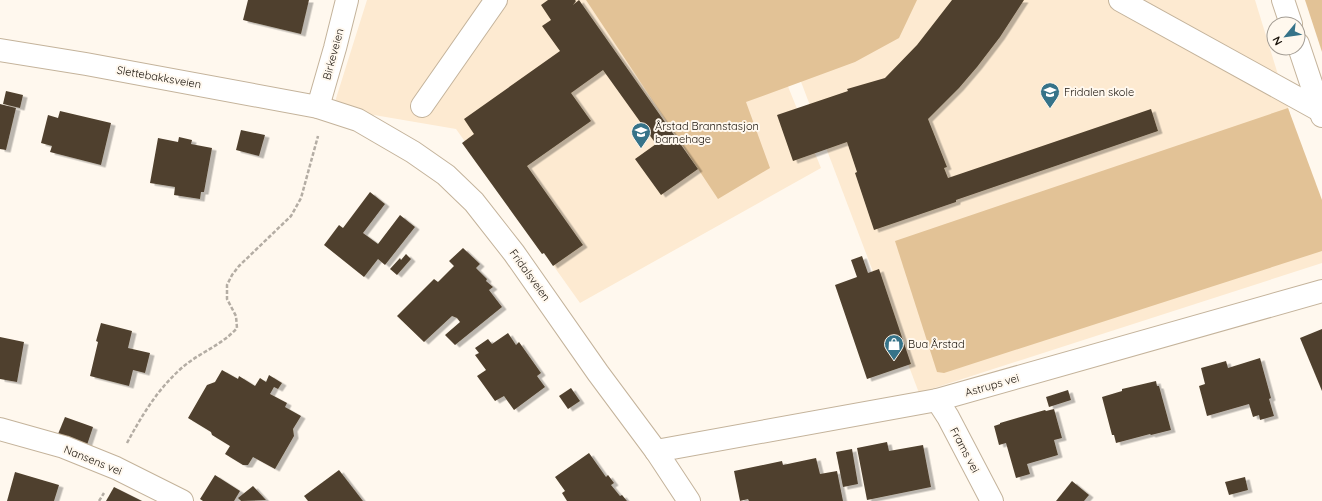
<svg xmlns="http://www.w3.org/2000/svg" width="1322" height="501" font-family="Quicksand,sans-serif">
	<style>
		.built { fill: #fdead1 }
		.green { fill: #e2c296 }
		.building { fill: #50412d; filter: url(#shadow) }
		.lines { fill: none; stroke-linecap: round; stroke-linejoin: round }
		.minor-casing { stroke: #c4b39b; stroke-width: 24 }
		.path { stroke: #b4ada4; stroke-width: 2.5; stroke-dasharray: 4 2; stroke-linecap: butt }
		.minor { stroke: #fff; stroke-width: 22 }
		.labels { text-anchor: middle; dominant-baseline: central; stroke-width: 4; stroke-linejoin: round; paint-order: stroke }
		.street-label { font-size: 11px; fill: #19120a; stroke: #fff8ee }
		.poi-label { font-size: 11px; fill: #19120a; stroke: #fff8ee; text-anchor: start }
	</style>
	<defs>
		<filter id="shadow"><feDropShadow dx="4.5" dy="2.5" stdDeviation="0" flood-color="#0004"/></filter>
	</defs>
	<rect width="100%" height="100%" fill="#fff8ee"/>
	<!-- built -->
	<g class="built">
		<polygon points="367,0 753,0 821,168 580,303 456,129 333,108"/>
		<polygon points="770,0 1255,0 1322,218 1322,263 919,393"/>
	</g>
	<!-- green -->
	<g class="green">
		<polygon points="586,0 917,0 899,38 855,62 746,102 770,168 718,199"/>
		<polygon points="1305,0 1322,0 1322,52"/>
		<polygon points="1288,108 1322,200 1322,251 944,373 937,372 895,241"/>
	</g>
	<!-- building -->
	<g class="building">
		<polygon points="248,0 309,0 301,34 243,20"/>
		<polygon points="548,0 575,0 576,1 573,5 579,0 698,169 661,195 635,159 656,144 603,70 571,93 591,121 527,166 583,245 553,266 544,253 542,254 462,143 474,134 464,119 560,51 542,26 551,20 541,5"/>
		<polygon points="952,0 1024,0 1000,37 977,67 959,88 928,119 947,167 944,168 948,178 1151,109 1158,131 956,200 956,202 874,230 855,173 857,172 847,142 793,161 777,115 848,91 847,89 885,78 917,45"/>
		<polygon points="6,91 23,95 20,108 3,104"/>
		<polygon points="0,104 16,108 6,150 0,149"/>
		<polygon points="60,111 111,123 101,165 50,152 52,146 41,143 48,115 58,118"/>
		<polygon points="241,130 265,135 259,156 236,150"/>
		<polygon points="179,137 192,140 191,144 212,148 204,192 201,192 200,199 174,195 175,187 150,183 158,138 178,142"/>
		<polygon points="370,192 385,204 363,233 378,244 400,215 415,227 385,265 378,259 364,277 324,245 339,225 343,228"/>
		<polygon points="463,248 480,264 476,268 487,279 486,281 493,287 489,290 502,307 455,345 445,335 460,322 457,318 452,316 424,342 397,316 434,279 438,282 454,266 449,261"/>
		<polygon points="406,254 411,259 397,275 390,269 400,258 401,260"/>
		<polygon points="862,256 868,273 879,269 911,364 867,379 835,285 857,277 851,260"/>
		<polygon points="101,323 132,331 128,348 150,353 145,373 133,370 129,386 90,376 98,342 96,341"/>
		<polygon points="1322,329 1322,391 1300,338"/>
		<polygon points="508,333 516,345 519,342 541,373 537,376 545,387 514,410 504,396 495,401 477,376 486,370 475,355 479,353 475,348 488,339 492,344"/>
		<polygon points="0,337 24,342 17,382 0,379"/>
		<polygon points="1260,358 1271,398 1269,399 1274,416 1260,420 1259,415 1253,417 1249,404 1207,416 1199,386 1205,384 1201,368 1226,361 1228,368"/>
		<polygon points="222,370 238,379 239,376 255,386 260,378 266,382 269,375 282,383 278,389 274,387 270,394 287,403 285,407 301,416 293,429 294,436 275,469 253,457 248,465 243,465 225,454 230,446 212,435 211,432 188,418 207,385 215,382"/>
		<polygon points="1156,381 1157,386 1159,386 1171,430 1151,435 1150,434 1116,443 1114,435 1112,435 1102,397 1122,391 1122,389"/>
		<polygon points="571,388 580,401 568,409 559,396"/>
		<polygon points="1068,390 1071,400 1049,407 1046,397"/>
		<polygon points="1054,409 1062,438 1054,440 1058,455 1027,464 1030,474 1016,478 1006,443 999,445 994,426 1000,424 1000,423 1045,410 1046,411"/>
		<polygon points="65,417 93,427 87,445 58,434"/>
		<polygon points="887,442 889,451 923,445 931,487 867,500 857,448"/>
		<polygon points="852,449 858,484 843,487 836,452"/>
		<polygon points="589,453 606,477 608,475 614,483 611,485 620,496 622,495 627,501 567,501 562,493 565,491 555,477"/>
		<polygon points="816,458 820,474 837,471 843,501 749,501 748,499 740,501 734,471 782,461 783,465"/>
		<polygon points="339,470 363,501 308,501 304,496"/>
		<polygon points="15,472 59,485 54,501 7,501"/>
		<polygon points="215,475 240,491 234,501 203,501 200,499"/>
		<polygon points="1245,477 1248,490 1229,495 1225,482"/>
		<polygon points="1072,481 1089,495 1084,501 1056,501"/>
		<polygon points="253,486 266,500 241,501 238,498"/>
		<polygon points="114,487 142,501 106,501"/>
	</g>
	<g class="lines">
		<defs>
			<g id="minor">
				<polyline points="1120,0 1321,111"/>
				<polyline points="1283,0 1291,24"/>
				<polyline points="1298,44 1322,116"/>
				<polyline points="0,50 86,64 318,107 358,120 413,152 446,175 474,202 514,253 598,373 656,451 689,501"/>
				<polyline points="422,106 496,0"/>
				<polyline points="318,107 335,48 347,0"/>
				<polyline points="937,400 948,417 992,501"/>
				<polyline points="0,429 64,447 116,468 182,501"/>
				<polyline points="656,451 937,400 1322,291"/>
			</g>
		</defs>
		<!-- minor casing -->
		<use href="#minor" class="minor-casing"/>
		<!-- path -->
		<g class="path">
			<path d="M127,443C142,415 159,387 184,366C201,352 222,345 237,328L236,316L227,299V285L232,275L239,266L291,216L301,198L318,136"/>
			<polyline points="99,501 104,493"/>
		</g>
		<!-- minor -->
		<use href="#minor" class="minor"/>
	</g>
	<!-- icons -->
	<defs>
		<symbol id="school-pin" viewBox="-11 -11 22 30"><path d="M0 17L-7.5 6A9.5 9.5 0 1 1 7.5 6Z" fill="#367389" stroke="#fff8ee"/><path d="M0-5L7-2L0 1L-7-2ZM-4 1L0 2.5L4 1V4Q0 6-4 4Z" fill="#fff"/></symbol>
		<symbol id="shop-pin" viewBox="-11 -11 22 30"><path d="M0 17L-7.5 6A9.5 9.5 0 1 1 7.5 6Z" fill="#367389" stroke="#fff8ee"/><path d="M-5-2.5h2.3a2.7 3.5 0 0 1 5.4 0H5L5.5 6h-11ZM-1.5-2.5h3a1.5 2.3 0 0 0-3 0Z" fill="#fff"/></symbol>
	</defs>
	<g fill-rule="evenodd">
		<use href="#school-pin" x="1039" y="81" width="22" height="30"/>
		<use href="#school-pin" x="630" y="121" width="22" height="30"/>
		<use href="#shop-pin" x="883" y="333" width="22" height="30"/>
	</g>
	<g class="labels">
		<!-- street labels -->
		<g class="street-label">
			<text transform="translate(333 54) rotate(-75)">Birkeveien</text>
			<text transform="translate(159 77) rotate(10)">Slettebakksveien</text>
			<text transform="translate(530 275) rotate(54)">Fridalsveien</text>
			<text transform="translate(992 385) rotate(-16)">Astrups vei</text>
			<text transform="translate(965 450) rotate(62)">Frams vei</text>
			<text transform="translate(93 460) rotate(22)">Nansens vei</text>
		</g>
		<!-- poi labels -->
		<g class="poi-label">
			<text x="1064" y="92">Fridalen skole</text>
			<text x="655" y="126">Årstad Brannstasjon<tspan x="655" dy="13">barnehage</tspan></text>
			<text x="908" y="344">Bua Årstad</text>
		</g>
	</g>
	<!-- north arrow -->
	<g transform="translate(1286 36) rotate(241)"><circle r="19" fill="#fff8ee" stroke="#a39c93"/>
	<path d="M0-3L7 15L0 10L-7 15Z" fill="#367389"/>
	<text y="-6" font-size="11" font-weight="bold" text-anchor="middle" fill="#19120a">N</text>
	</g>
</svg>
